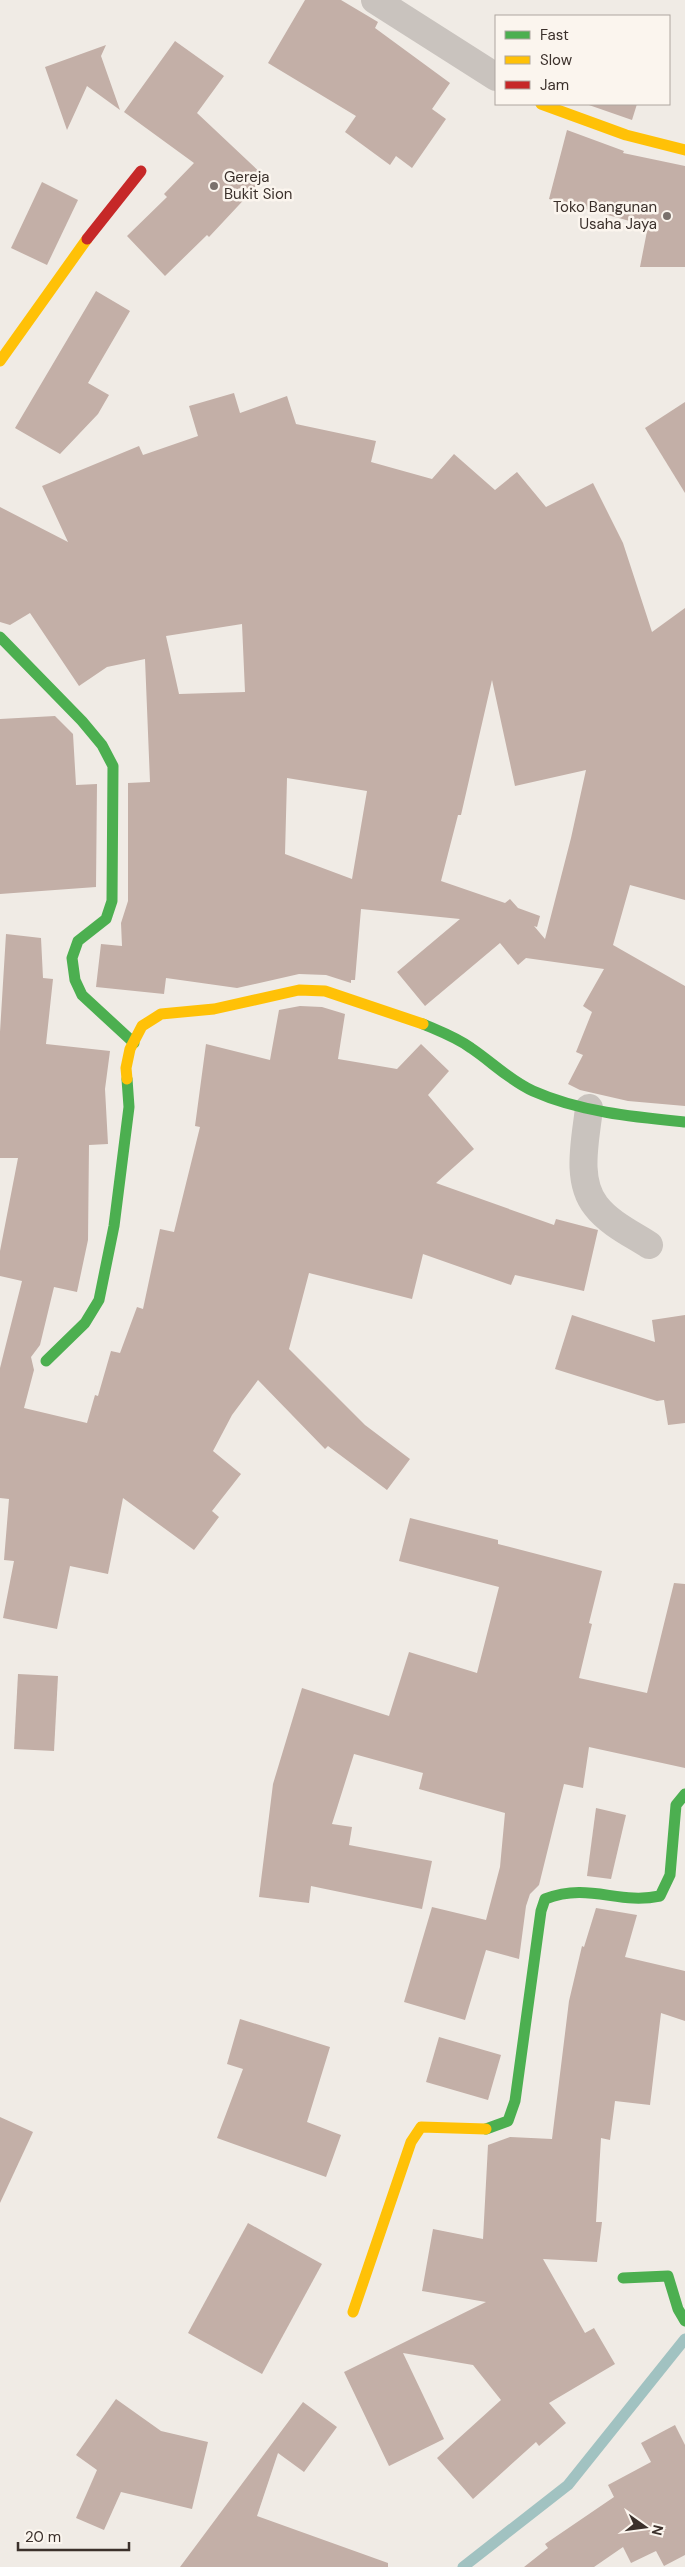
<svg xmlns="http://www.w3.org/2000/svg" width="685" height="2567" font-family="'DM Sans',sans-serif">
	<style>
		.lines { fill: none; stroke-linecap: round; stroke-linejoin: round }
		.stream { stroke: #a1c2c1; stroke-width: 11 }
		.building { fill: #c3afa7; fill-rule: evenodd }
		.street { stroke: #c9c3be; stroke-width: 28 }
		.fast { stroke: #4caf50; stroke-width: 11 }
		.slow { stroke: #ffc107; stroke-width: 11 }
		.jam { stroke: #c62828; stroke-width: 11 }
		.poi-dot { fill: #7a716c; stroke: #fbf5ee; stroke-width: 2 }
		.labels { text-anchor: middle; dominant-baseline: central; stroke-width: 5; stroke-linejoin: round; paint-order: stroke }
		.poi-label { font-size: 15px; fill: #3b302b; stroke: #fbf5ee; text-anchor: start }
	</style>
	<rect width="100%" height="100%" fill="#f0ebe5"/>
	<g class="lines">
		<!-- stream -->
		<polyline class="stream" points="463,2567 568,2485 685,2339"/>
	</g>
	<!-- building -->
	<g class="building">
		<polygon points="305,0 341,0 378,22 375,28 450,83 432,109 446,119 412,168 396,156 390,165 345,132 356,116 268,63"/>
		<polygon points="175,41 224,76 197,113 265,177 209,237 207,235 165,276 127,236 167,197 164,194 194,163 124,112"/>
		<polygon points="106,45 101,56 120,110 87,86 67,130 45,67"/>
		<polygon points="586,104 637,104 632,120"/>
		<polygon points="567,130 624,151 623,153 685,166 685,267 640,267 648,226 549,199"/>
		<polygon points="42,182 78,200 47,265 11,248"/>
		<polygon points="96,291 130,311 88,383 109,395 98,414 60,454 15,428"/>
		<path d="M234,393L240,413L287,396L296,424L376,441L371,462L432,479L454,454L495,490L517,472L546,507L593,483L623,543L652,632L685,608V900L630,885L613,945L685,986V1106L628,1101L580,1090L568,1084L583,1055L576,1052L592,1012L583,1006L604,969L526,958L518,965L500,943L425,1006L397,972L460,919L361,909L355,980H351V983L326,975L299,974L237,988L166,978L164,994L96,987L101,944L122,946L121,923L128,901V783L150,782L145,659L107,667L79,686L30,613L10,625L0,622V507L68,542L42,486L139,446L143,455L198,436L189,406ZM242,624L245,692L179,694L166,636ZM492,680L515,786L586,770L571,838L545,939L534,926L537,927L540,916L518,908L510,899L505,903L441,881L458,815H461ZM287,778L367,791L352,879L285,854Z"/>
		<polygon points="685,402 685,493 645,428"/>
		<polygon points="55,716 73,734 76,785 97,784 96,887 0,894 0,719"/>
		<polygon points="6,934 41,938 43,978 53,979 46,1044 110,1051 105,1089 108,1144 89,1145 88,1240 77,1292 54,1287 40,1345 31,1357 34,1370 24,1408 87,1423 95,1395 98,1396 111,1351 120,1353 137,1307 143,1309 160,1229 174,1232 200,1127 195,1126 206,1044 270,1060 279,1010 300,1006 322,1007 345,1014 338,1059 397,1069 421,1044 449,1071 428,1095 474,1149 436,1183 554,1225 556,1219 598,1230 584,1291 515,1275 511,1285 423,1254 412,1299 309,1273 289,1349 365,1425 410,1459 387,1490 328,1446 325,1449 258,1380 232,1415 213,1451 241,1474 212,1511 219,1517 194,1550 123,1498 108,1574 70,1566 57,1629 3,1618 14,1561 4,1560 9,1499 0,1498 0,1368 22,1281 0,1276 0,1251 18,1158 0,1158 0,1032"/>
		<polygon points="572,1315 655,1342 652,1320 685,1315 685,1423 668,1425 664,1400 657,1401 555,1369"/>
		<polygon points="410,1518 498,1540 498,1544 602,1571 589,1623 592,1624 579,1678 647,1693 674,1583 685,1584 685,1768 589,1747 583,1788 564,1784 539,1885 530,1894 526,1906 519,1959 486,1950 465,2020 404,2002 432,1907 486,1920 500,1867 505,1813 419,1789 423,1773 354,1754 332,1824 352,1827 349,1845 432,1861 422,1909 311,1886 309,1903 259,1897 273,1784 302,1688 389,1716 409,1652 477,1673 499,1587 399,1561"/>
		<polygon points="18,1674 58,1676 54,1751 14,1749"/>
		<polygon points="596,1808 626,1815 611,1879 587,1876"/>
		<polygon points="596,1908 637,1915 625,1957 685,1971 685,2021 661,2013 650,2105 615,2101 610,2140 601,2138 596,2222 602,2222 597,2262 543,2259 585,2333 594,2328 615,2364 549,2403 566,2423 539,2446 536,2442 473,2499 437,2458 501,2400 473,2365 403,2353 444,2439 389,2466 344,2372 486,2302 422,2291 433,2229 483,2239 488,2145 510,2137 552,2139 569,2001 582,1946 584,1947"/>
		<polygon points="240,2019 330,2047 307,2122 341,2135 326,2177 217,2138 243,2069 227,2064"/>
		<polygon points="439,2037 501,2055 488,2100 426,2082"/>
		<polygon points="0,2117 33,2132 0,2203"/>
		<polygon points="248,2223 322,2264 262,2374 188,2333"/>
		<polygon points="116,2399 161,2431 208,2442 192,2509 121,2492 104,2530 76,2518 97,2470 76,2455"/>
		<polygon points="303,2402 337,2427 304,2472 278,2453 257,2516 388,2563 388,2567 180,2567"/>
		<polygon points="675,2425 685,2445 685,2555 664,2566 656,2551 631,2563 623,2547 594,2567 524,2567 548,2548 545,2544 614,2497 608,2485 651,2462 641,2443"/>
	</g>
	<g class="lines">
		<!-- street -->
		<g class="street">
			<polyline points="375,0 496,77"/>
			<path d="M589,1108C586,1138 575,1180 596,1206C609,1223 632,1234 649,1245"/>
		</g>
		<!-- fast -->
		<g class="fast">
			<polyline points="0,637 82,721 102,745 113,766 112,901 106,919 78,941 72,958 75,980 82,995 134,1043"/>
			<path d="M423,1024C439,1031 456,1037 471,1048C492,1062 509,1080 533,1091C580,1112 634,1117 685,1122"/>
			<polyline points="46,1361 85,1323 99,1300 114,1226 129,1107 127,1079"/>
			<path d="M486,2129L508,2121L515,2101L541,1911L545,1899C590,1882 617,1905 660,1896L670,1875L676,1805L685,1794"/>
			<polyline points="623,2278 668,2276 678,2309 685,2321"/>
		</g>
		<!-- slow -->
		<g class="slow">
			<polyline points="541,104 626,135 685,150"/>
			<polyline points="0,361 87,239"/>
			<polyline points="127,1079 126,1068 130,1049 142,1026 161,1014 214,1009 299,990 325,991 423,1024"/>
			<polyline points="353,2312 411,2142 421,2127 486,2129"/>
		</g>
		<!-- jam -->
		<polyline class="jam" points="87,239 141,171"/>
	</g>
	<!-- markers -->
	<g class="poi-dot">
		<circle cx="214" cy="186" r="5"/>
		<circle cx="667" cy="216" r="5"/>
	</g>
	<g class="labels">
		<!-- poi labels -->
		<g class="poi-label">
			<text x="224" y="177">Gereja<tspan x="224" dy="17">Bukit Sion</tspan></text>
			<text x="657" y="207" text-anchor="end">Toko Bangunan<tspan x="657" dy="17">Usaha Jaya</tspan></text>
		</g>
	</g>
	<!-- legend -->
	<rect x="495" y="15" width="175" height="90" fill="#fbf5ee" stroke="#aea6a0"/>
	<rect x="505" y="31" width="25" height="8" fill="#4caf50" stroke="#aea6a0"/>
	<text x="540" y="40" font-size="15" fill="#3b302b">Fast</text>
	<rect x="505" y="56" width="25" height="8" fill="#ffc107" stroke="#aea6a0"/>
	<text x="540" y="65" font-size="15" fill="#3b302b">Slow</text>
	<rect x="505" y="81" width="25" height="8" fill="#c62828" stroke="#aea6a0"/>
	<text x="540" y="90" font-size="15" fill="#3b302b">Jam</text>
	<!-- north arrow -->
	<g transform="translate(645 2527) rotate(104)" stroke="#fbf5ee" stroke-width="4" paint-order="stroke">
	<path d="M0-4L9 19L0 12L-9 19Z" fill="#3b302b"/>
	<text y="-8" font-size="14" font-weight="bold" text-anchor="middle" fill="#3b302b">N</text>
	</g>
	<!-- scale -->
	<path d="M18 2542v8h111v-8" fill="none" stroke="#3b302b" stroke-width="2.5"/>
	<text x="25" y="2542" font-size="15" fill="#3b302b" stroke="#fbf5ee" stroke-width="4" paint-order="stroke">20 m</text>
</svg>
